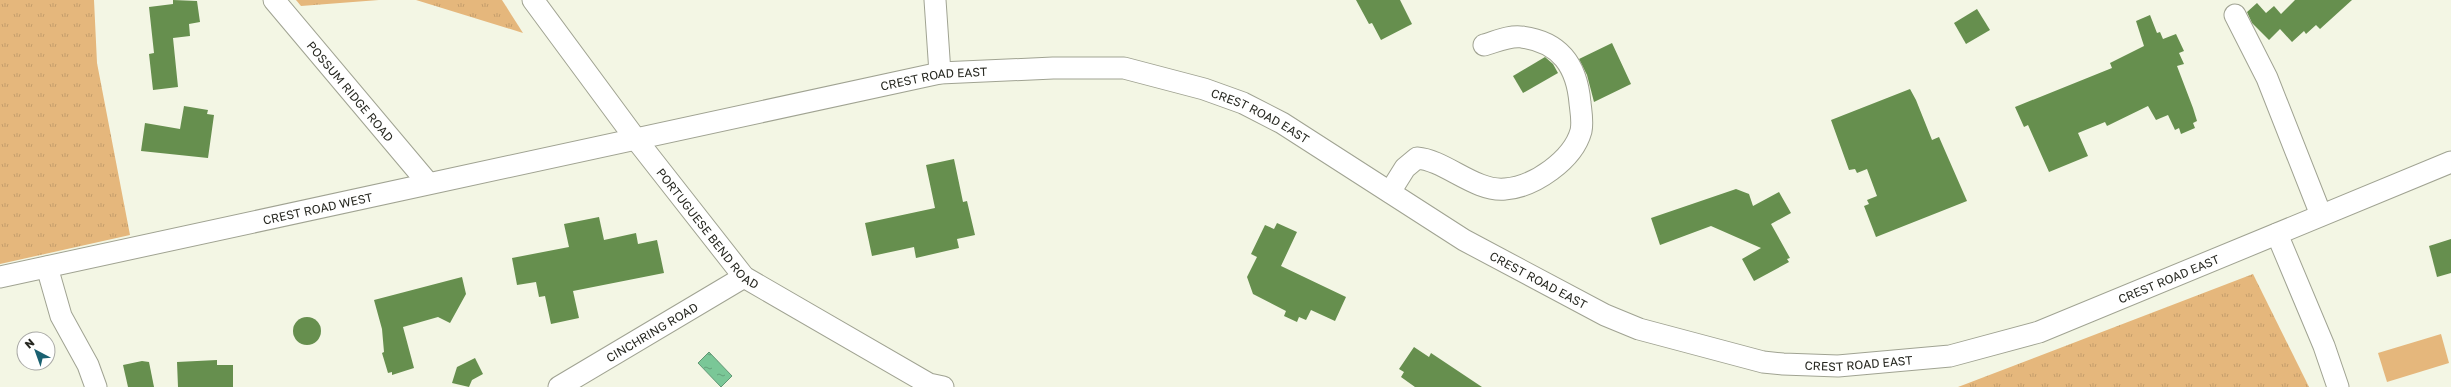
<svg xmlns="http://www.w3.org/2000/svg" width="2451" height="387" font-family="'Golos Text',sans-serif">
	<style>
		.grass { fill: url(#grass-tufts) }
		.garden { fill: #e5b77c }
		.water { fill: url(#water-ripples); stroke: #619774 }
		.building { fill: #668f4e }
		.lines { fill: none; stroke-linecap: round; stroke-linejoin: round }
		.minor-casing { stroke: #a0a392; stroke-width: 23 }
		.minor { stroke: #fff; stroke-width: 21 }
		.labels { text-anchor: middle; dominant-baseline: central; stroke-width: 3; stroke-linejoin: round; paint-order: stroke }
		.street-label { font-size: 12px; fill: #272821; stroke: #fff }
	</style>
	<defs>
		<pattern id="grass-tufts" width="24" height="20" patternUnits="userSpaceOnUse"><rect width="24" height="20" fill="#e5b77c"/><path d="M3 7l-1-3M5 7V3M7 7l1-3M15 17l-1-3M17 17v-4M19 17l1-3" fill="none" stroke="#c49d6b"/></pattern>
		<pattern id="water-ripples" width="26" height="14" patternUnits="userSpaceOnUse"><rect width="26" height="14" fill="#7ac797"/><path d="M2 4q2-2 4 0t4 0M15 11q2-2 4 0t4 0" fill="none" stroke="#64a27b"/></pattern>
	</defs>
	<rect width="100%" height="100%" fill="#f3f6e4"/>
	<!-- grass -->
	<g class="grass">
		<polygon points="0,0 94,0 97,63 130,235 0,264"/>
		<polygon points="296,0 379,0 301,6"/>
		<polygon points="416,0 502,0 523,33"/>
		<polygon points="2253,274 2309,387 1958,387"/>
	</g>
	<!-- garden -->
	<polygon class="garden" points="2441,334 2449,363 2387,382 2378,353"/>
	<!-- water -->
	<polygon class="water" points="709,352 732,376 721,387 698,363"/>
	<!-- building -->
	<g class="building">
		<polygon points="173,0 197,1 200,22 189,24 190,36 173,38 178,87 153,90 149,54 154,53 149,7 173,4"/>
		<polygon points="1356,0 1400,0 1412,24 1381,40 1372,23 1369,24"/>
		<polygon points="2295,0 2352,0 2320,29 2316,25 2306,34 2304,31 2292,42 2280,29 2269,40 2252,23 2247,12 2257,3 2266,13 2274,6 2281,14"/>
		<polygon points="1977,9 1990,30 1966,44 1954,23"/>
		<polygon points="2150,15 2157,33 2160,32 2163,39 2176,34 2184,51 2179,53 2184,64 2177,66 2193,108 2197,121 2193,123 2195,128 2181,134 2179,128 2175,130 2168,115 2156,120 2148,106 2107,126 2105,122 2078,133 2088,156 2049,172 2028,125 2024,127 2015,107 2112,68 2110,63 2144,46 2136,21"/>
		<polygon points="1612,43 1631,84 1594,102 1587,75 1579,59"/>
		<polygon points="1545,57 1553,64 1558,73 1523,93 1513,76"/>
		<polygon points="1910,89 1916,100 1932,140 1939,137 1967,201 1876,237 1864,206 1869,204 1867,200 1877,196 1867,169 1857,173 1855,169 1849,170 1831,120"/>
		<polygon points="184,106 208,110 207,114 214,115 208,158 141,151 145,123 180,129"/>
		<polygon points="954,159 963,202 967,201 975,235 957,239 959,248 916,258 914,247 872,256 865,223 935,208 926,165"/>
		<polygon points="1736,189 1749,194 1753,206 1779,192 1791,213 1771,224 1790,258 1787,259 1789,262 1754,281 1742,259 1761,248 1711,226 1660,245 1651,218"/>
		<polygon points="599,217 604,240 636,233 638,244 657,240 664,273 573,291 579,318 551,324 545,296 539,297 536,282 517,285 512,258 569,247 564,224"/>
		<polygon points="1277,223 1297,232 1281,266 1346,297 1335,321 1311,310 1306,320 1299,317 1297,322 1284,316 1286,311 1253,294 1247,277 1257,257 1251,254 1265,225 1274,229"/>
		<polygon points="2451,239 2451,273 2437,277 2429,246"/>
		<polygon points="462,277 466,294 450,323 438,317 403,327 414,368 392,375 392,372 388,373 382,353 384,352 382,329 374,300"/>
		<circle cx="307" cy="331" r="14"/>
		<polygon points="1414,347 1429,357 1431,353 1482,387 1415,387 1401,377 1404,372 1399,369"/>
		<polygon points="475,358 483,374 472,380 469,387 452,383 457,367"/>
		<polygon points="217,360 217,365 233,365 233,387 178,387 177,362"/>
		<polygon points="142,361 149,362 154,387 128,387 123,365"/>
	</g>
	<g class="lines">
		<defs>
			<g id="minor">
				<path id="s1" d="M274,0L428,183"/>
				<path id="s2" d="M533,0L635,138L744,277L929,384L943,387"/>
				<polyline points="935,0 940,73"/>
				<polyline points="2235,15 2267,78 2321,215"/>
				<path d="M1390,192L1405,168L1417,158C1445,160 1475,192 1505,189C1534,187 1573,160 1581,131C1583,122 1581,112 1580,103C1577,67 1561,42 1522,37C1510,35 1495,42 1484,45"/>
				<polyline points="2277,234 2324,346 2338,387"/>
				<polyline points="47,267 61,316 88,365 96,387"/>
				<path id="s3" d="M0,277L940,73L1053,68H1124L1204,89L1243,103L1282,123L1464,240L1605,315L1639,329L1763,362L1783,364L1838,366L1950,356L2039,332L2451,162"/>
				<path id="s4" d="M559,387L744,277"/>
			</g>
		</defs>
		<!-- minor casing -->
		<use href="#minor" class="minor-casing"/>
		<!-- minor -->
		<use href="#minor" class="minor"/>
	</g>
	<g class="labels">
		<!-- street labels -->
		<g class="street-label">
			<text stroke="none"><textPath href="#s3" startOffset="955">CREST ROAD EAST</textPath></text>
			<text stroke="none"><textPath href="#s1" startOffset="119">POSSUM RIDGE ROAD</textPath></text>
			<text stroke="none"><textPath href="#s3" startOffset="1291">CREST ROAD EAST</textPath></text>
			<text stroke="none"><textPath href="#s3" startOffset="325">CREST ROAD WEST</textPath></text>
			<text stroke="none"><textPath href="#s2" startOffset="288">PORTUGUESE BEND ROAD</textPath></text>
			<text stroke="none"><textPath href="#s3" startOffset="2275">CREST ROAD EAST</textPath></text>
			<text stroke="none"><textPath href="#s3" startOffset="1615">CREST ROAD EAST</textPath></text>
			<text stroke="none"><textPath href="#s4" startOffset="108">CINCHRING ROAD</textPath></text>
			<text stroke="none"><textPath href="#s3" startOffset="1951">CREST ROAD EAST</textPath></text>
		</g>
	</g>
	<!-- north arrow -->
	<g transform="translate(36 351) rotate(319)"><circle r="19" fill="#ffffff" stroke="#a9a9a6"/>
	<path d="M0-3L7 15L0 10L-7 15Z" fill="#1a6171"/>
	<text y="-6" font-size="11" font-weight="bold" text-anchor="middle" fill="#272821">N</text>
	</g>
</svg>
